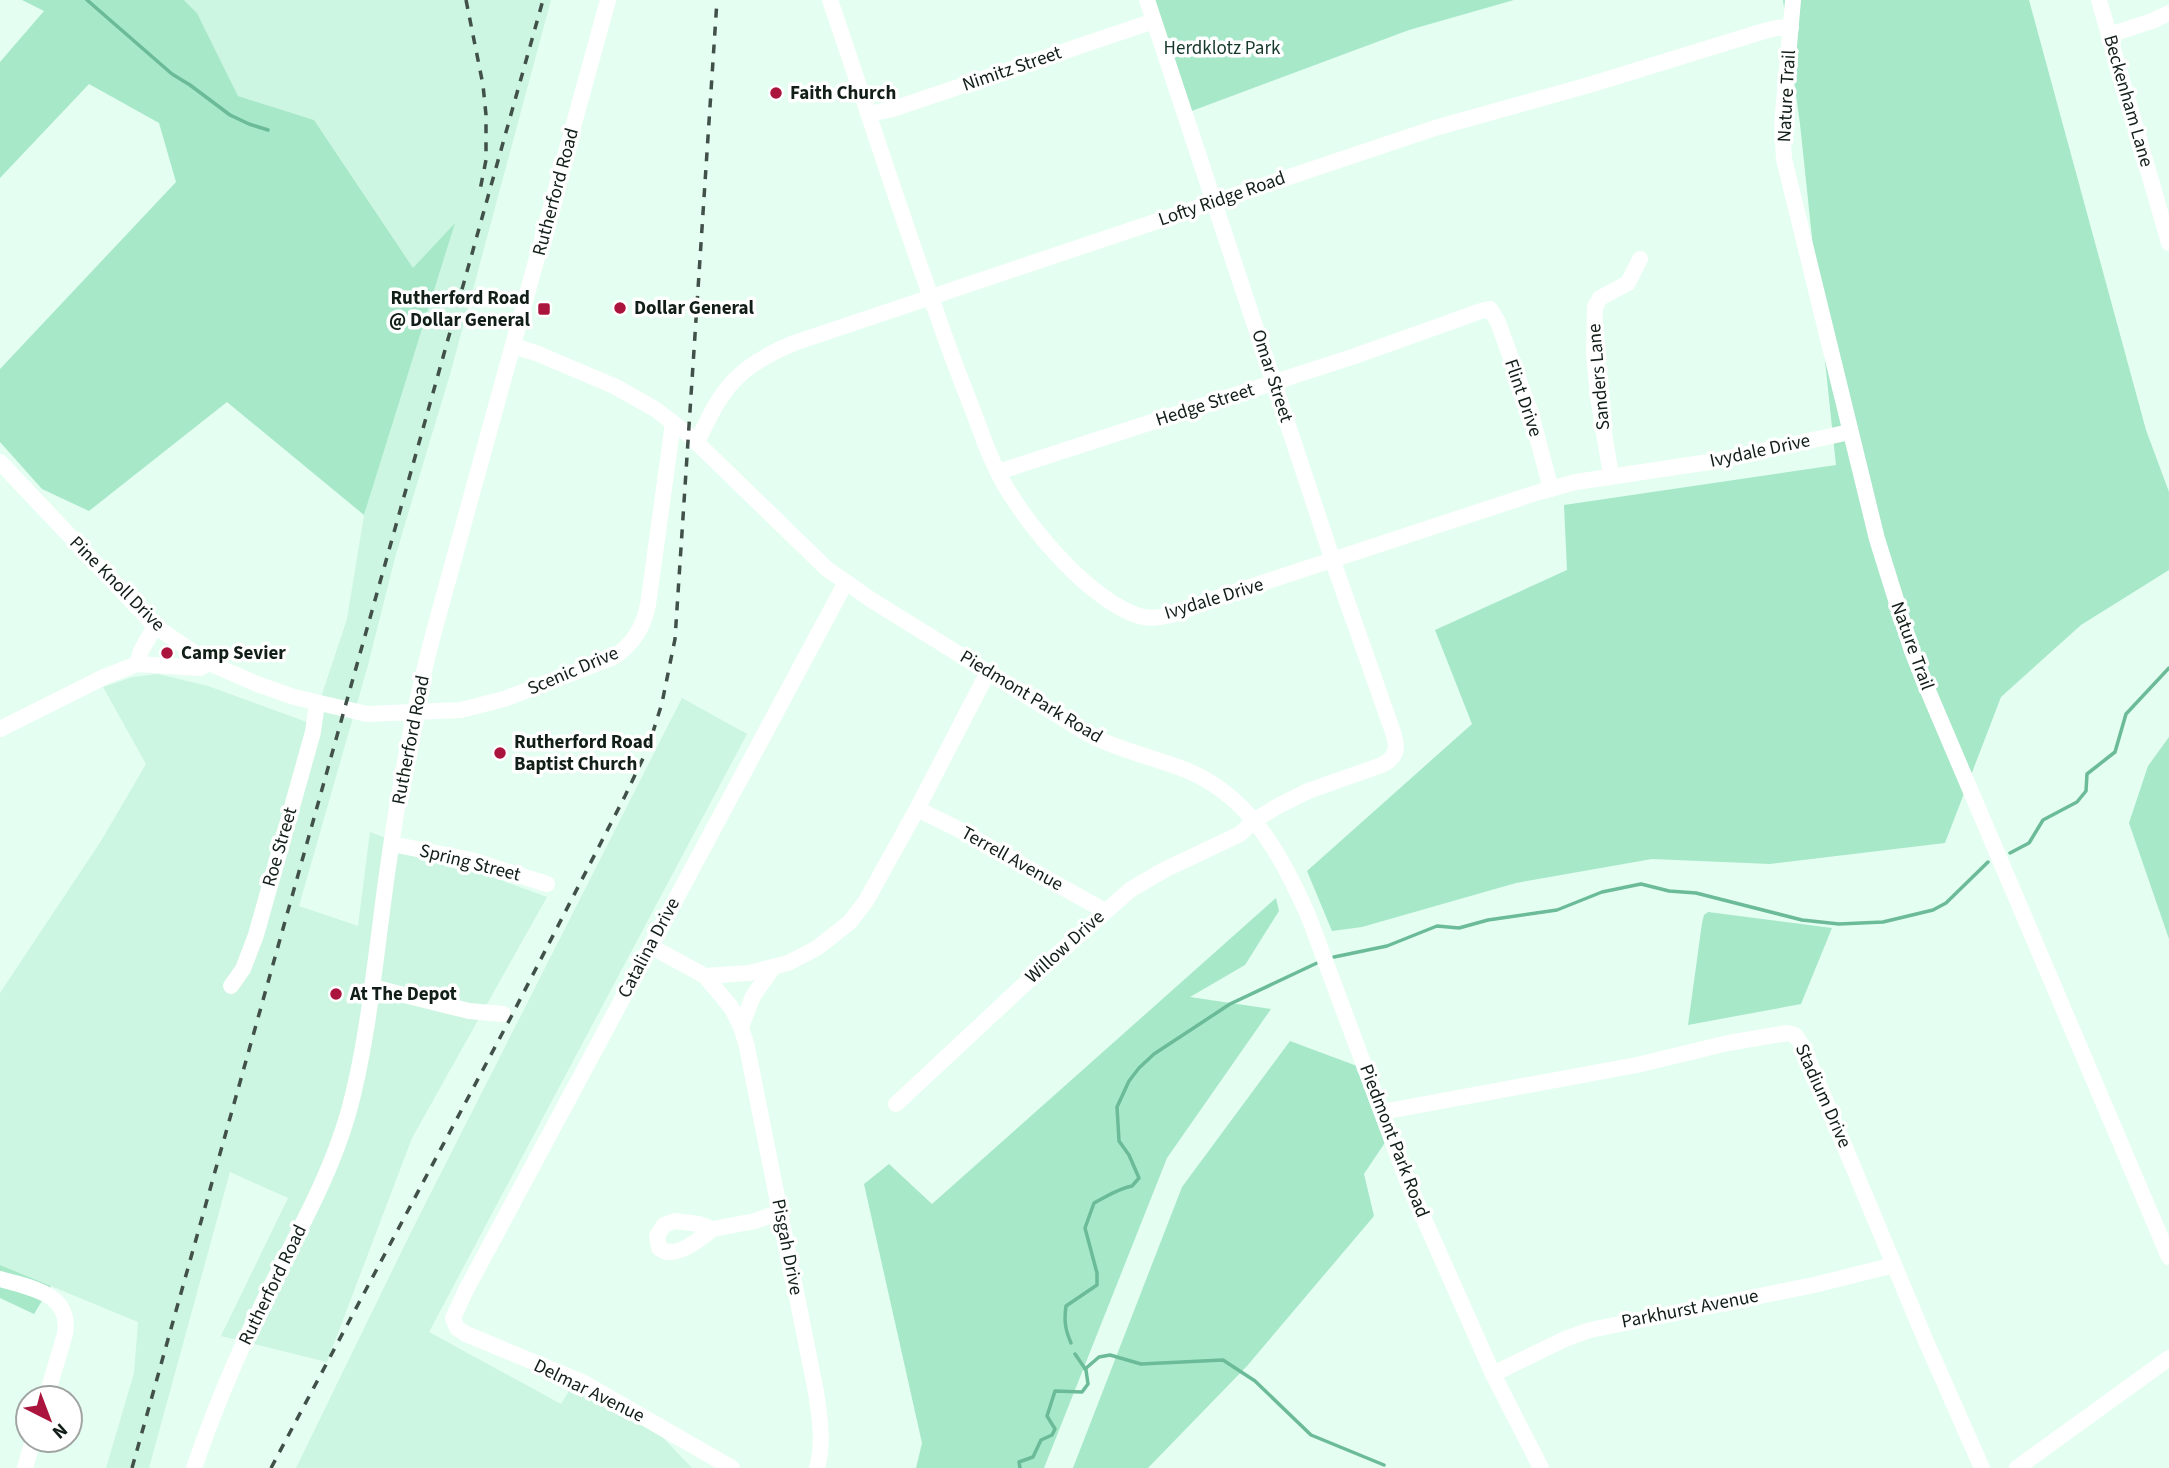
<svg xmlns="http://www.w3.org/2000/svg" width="2169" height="1468" font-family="'Source Sans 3',sans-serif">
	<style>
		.built { fill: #ccf6e1 }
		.green { fill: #a7e8c9 }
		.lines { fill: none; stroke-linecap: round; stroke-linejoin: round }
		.stream { stroke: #6bbb98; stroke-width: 3.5 }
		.minor { stroke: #fff; stroke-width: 16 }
		.rail { stroke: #415049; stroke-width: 3.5; stroke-dasharray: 9 9; stroke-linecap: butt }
		.poi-dot { fill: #aa143d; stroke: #fff; stroke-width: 2.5 }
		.labels { text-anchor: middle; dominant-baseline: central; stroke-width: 7; stroke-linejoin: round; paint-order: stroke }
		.park-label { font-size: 19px; fill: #14382a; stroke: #fff }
		.street-label { font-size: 19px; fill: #121e18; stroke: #fff }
		.poi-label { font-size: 19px; font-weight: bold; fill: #121e18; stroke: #fff; text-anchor: start }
	</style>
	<rect width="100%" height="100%" fill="#e4fef1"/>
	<!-- built -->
	<g class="built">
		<polygon points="184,0 551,0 451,371 396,554 368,665 299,906 358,926 370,832 547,897 412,1138 327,1362 221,1336 288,1198 230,1172 149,1468 106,1468 134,1373 138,1322 0,1265 0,993 101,841 146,764 103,687 133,677 158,674 208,686 312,724 347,619 364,515 454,225 413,269 314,120 238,96 197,13"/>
		<polygon points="682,698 747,734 429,1332 561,1404 572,1386 650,1424 692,1468 296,1468 412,1230"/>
	</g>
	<!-- green -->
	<g class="green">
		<polygon points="22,0 184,0 197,13 238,96 314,120 413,268 455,223 364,515 227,402 89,511 42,489 0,442 0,369 176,182 159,123 89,84 0,178 0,62 44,11"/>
		<polygon points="1155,0 1514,0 1409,30 1189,112"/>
		<polygon points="1783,0 2029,0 2146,430 2169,492 2169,570 2081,625 2001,697 1945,843 1770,864 1652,859 1516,883 1362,927 1332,931 1307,871 1472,724 1435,630 1567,570 1564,505 1836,465 1800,124"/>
		<polygon points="2169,737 2169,939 2129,823 2148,766"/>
		<polygon points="1276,898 1279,911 1245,965 1190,997 1271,1009 1167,1158 1044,1468 916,1468 922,1443 864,1184 889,1164 932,1204"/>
		<polygon points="1708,912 1832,928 1801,1004 1688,1025 1702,923 1704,915"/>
		<polygon points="1290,1041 1357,1066 1388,1138 1364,1174 1374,1216 1247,1366 1148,1468 1073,1468 1182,1187"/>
		<polygon points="0,1265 51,1286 34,1314 0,1298"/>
	</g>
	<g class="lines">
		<!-- stream -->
		<g class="stream">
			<polyline points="87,0 172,74 190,85 230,115 249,124 268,130"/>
			<polyline points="2010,853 2029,843 2043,820 2077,802 2086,791 2087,774 2115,752 2126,714 2169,668"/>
			<polyline points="1334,957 1387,946 1437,926 1459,928 1488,920 1557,910 1602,892 1641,884 1669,891 1696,893 1802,920 1839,924 1883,922 1933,910 1946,903 1988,862"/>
			<path d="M1071,1343C1065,1329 1064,1321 1066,1306L1097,1285V1273L1085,1228L1094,1203C1108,1196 1117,1189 1132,1186L1139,1178L1129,1155L1119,1141L1117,1107L1129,1081L1139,1068L1154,1054L1230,1004L1317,963"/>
			<polyline points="1085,1369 1099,1357 1110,1355 1141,1364 1223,1360 1255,1381 1311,1435 1384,1465"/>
			<polyline points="1020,1468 1019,1462 1033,1457 1041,1440 1052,1435 1055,1429 1047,1416 1055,1391 1082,1392 1088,1384 1086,1370 1075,1354"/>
		</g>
		<!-- minor -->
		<g class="minor">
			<path d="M830,0C866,106 900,212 938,317C949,350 962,383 975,416C984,441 993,466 1007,489C1034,533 1089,599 1139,616C1163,623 1189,608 1210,600L1539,492L1576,482L1709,462L1850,432"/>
			<polyline points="1793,0 1782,125 1784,159 1877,539 1912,651 1929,693 2169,1257"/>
			<polyline points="2099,0 2169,243"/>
			<polyline points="2109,35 2152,21 2169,13"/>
			<polyline points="869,114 893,109 1154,21"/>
			<path d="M513,346L536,353L614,386L655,409L689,435L827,569L873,601L1088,734C1116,749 1148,756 1178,767C1247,791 1280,852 1308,915L1408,1183L1493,1374L1541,1468"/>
			<path d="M697,443C721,388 738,366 794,343L1435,128L1589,85L1761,32L1776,28L1791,27"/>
			<path d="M0,462L155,626L209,663L257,684L294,697L367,714L461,710L504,699L614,657C633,644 643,628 648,605L673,423"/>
			<polyline points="998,472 1355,356 1481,311 1490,309 1498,322 1531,414 1551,489"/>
			<polyline points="1611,475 1598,397 1594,353 1595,307 1600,298 1628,283 1640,259"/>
			<polyline points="137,664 141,651 155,626"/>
			<polyline points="0,729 104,677 137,664 200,668 209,663"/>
			<polyline points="917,809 956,828 1105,911"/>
			<polyline points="392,844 471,860 547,884"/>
			<polyline points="650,946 705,976 731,1007 741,1027"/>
			<path d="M772,969L753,996L741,1027L747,1047L816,1392C820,1418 824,1443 817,1468"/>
			<polyline points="705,976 749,973 788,963 817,948 850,922 866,901 917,809 988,672"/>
			<polyline points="231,986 243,969 256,935 313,732 317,703"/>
			<polyline points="372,987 469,1011 503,1014"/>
			<path d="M896,1104L1043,967L1130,890L1164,870L1240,834L1255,820L1278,806L1308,791L1382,765C1405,753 1394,737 1388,718L1337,573L1147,0"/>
			<polyline points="1382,1112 1637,1065 1728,1043 1787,1033 1795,1035 1803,1047 1925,1339 1982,1468"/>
			<path d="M675,1221L699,1224L713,1229C699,1239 675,1261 659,1248L657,1236L664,1225Z"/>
			<polyline points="713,1229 755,1221 780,1212"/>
			<path d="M0,1279C30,1288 72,1293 65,1334L46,1398"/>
			<polyline points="1493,1374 1565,1339 1590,1330 1814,1285 1894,1265"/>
			<polyline points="25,1468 33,1440"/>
			<path d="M194,1468C213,1413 235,1359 261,1307C291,1243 328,1183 348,1114C365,1053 372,989 380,927C392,829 408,730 433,635L608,0"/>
			<polyline points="732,1468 584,1383 466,1334 457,1328 453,1318 466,1290 846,582"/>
			<polyline points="2017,1468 2169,1358"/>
		</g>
		<!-- rail -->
		<g class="rail">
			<polyline points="466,0 483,85 486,115 486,160 479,195"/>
			<polyline points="132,1468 543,0"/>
			<polyline points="271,1468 511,1017 625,796 648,748 662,703 675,639 717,0"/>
		</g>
	</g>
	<!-- markers -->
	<g class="poi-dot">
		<circle cx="776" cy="93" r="7"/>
		<circle cx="620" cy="308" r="7"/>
		<rect x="537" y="302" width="14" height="14" rx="3.5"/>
		<circle cx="167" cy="653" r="7"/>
		<circle cx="500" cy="753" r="7"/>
		<circle cx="336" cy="994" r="7"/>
	</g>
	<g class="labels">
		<!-- park labels -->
		<g class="park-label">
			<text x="1222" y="48">Herdklotz Park</text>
		</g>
		<!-- street labels -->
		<g class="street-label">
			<text transform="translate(1012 69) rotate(-19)">Nimitz Street</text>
			<text transform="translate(1787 96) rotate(-87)">Nature Trail</text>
			<text transform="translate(2128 101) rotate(74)">Beckenham Lane</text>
			<text transform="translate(556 192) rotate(-75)">Rutherford Road</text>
			<text transform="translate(1222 199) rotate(-19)">Lofty Ridge Road</text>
			<text transform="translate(1272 376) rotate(72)">Omar Street</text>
			<text transform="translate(1599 377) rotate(-95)">Sanders Lane</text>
			<text transform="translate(1523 398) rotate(71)">Flint Drive</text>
			<text transform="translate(1205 405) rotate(-18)">Hedge Street</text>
			<text transform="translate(1760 451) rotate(-12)">Ivydale Drive</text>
			<text transform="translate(117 584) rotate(45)">Pine Knoll Drive</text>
			<text transform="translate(1214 599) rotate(-17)">Ivydale Drive</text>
			<text transform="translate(1912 646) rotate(70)">Nature Trail</text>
			<text transform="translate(573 671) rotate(-23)">Scenic Drive</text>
			<text transform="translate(1031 697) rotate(31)">Piedmont Park Road</text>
			<text transform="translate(411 740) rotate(-79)">Rutherford Road</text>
			<text transform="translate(280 847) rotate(-74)">Roe Street</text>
			<text transform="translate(1012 859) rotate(29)">Terrell Avenue</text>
			<text transform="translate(470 863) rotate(14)">Spring Street</text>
			<text transform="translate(1065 947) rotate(-42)">Willow Drive</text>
			<text transform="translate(649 948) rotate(-62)">Catalina Drive</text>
			<text transform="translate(1823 1096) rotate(66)">Stadium Drive</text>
			<text transform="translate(1394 1141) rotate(69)">Piedmont Park Road</text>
			<text transform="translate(787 1247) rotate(79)">Pisgah Drive</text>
			<text transform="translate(273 1285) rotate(-64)">Rutherford Road</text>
			<text transform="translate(1690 1309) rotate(-11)">Parkhurst Avenue</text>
			<text transform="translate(589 1391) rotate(26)">Delmar Avenue</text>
		</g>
		<!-- poi labels -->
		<g class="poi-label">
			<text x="790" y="93">Faith Church</text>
			<text x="530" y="298" text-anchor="end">Rutherford Road<tspan x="530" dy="22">@ Dollar General</tspan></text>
			<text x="634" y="308">Dollar General</text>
			<text x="181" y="653">Camp Sevier</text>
			<text x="514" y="742">Rutherford Road<tspan x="514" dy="22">Baptist Church</tspan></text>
			<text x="350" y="994">At The Depot</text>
		</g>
	</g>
	<!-- north arrow -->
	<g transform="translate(49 1419) rotate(138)"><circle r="33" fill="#ffffff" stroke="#a0a5a3" stroke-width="2"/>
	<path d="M0-5L12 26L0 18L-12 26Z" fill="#aa143d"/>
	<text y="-10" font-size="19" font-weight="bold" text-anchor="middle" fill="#121e18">N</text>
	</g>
</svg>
